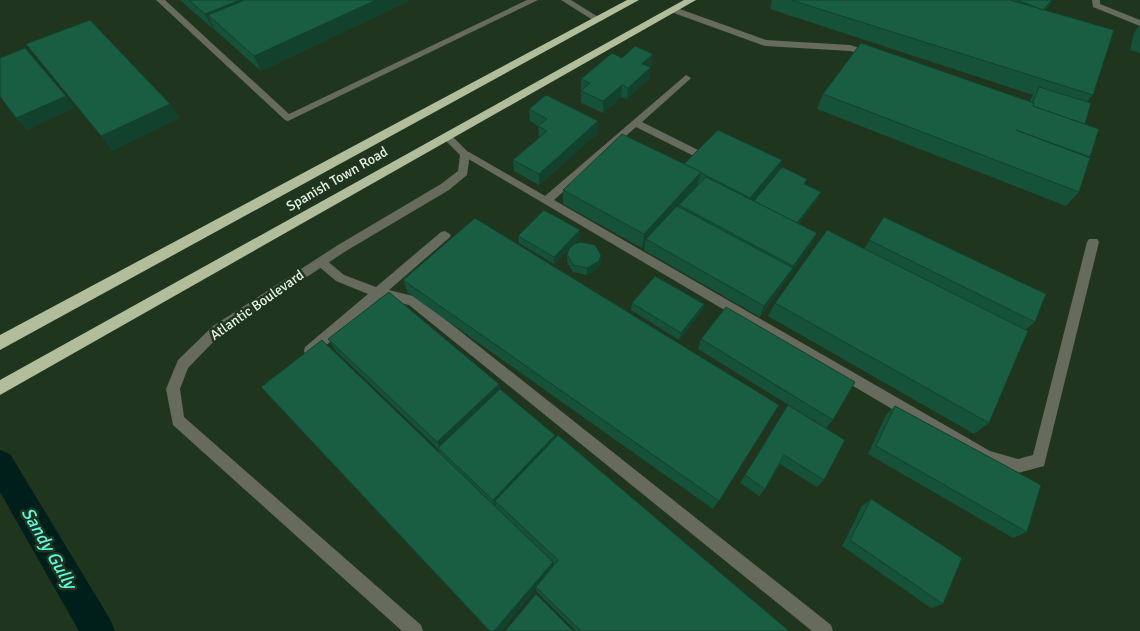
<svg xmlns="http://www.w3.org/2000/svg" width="1140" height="631" font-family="Signika,sans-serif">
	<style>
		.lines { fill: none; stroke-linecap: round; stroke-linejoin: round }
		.canal { fill: #001f1b; fill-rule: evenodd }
		.lane { fill: #666b5d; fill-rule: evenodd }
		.street { fill: #666b5d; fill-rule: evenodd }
		.highway { fill: #b2bd9b; fill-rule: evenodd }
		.wall { fill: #165139 }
		.shaded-wall { fill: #12422e }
		.building { fill: #195e42; stroke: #12422e }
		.labels { text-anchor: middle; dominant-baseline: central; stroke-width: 5; stroke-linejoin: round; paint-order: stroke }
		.street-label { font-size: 14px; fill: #e6f4e5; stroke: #20351e }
		.near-water-label { font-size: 18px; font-style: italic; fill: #60f9e4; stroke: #20351e }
	</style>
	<rect width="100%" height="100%" fill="#20351e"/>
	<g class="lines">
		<!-- canal -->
		<polygon class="canal" points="0,450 10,454 110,619 115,631 79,631 0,492"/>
		<!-- lane -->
		<g class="lane">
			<polygon points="1092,0 1100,0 1100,4 1140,20 1140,26 1093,7"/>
			<polygon points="671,8 677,8 766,40 850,45 876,53 872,56 850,51 765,46 671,12"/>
			<polygon points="686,75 691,78 689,80 642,122 702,152 703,154 702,156 694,156 636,127 554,200 990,451 1018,459 1033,455 1087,242 1089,239 1097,239 1099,242 1044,466 1018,473 982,462 460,154 461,152 469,152 545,196"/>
			<polygon points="445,231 451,235 449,238 389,290 417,297 831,625 833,631 812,631 409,305 380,298 315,355 310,357 305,355 304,351 305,347 368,294 336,281 317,265 315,262 317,259 325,259 344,275 376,287 441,232"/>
		</g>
		<!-- street -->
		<g class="street">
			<polygon points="156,0 165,0 289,114 527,0 538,0 288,121 285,120"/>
			<polygon points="561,0 571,0 603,20 596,22"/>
			<polygon points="446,133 450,134 470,154 467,175 449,190 346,251 221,334 188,368 180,389 184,417 421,625 423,631 402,631 173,425 166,389 178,360 213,326 338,245 441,184 458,171 460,155 441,136"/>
		</g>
		<!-- highway -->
		<g class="highway">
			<polygon points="627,0 639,0 0,350 0,335"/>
			<polygon points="684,0 696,0 0,395 0,380"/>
		</g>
	</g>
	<!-- wall -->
	<g class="wall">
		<polygon points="180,0 409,0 409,1 261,71 215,30 214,28 213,29"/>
		<polygon points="772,0 1054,0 1045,10 1093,95 1087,102 1085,124 1090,157 1079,192 1066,206 817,109 823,94 1030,101 1033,95 770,9"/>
		<polygon points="1140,25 1140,53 1130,50 1134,33"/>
		<polygon points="622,58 652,66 650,67 649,79 627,99 621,97 603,113 581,103 581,79"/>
		<polygon points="529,109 598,133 539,185 514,171 513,160 539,138 538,126 530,121"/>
		<polygon points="782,160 778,171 753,201 805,184 821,192 817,200 798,224 812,244 760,317 644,250 645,244 642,248 563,204 563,190 684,164"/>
		<polygon points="884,217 1035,322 1025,330 989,423 974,434 768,316 775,303 864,249"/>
		<polygon points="580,230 580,238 571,247 601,255 600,263 598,269 587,275 573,272 567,262 567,254 569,249 554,264 519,243 518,236"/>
		<polygon points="403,280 779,405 713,509 408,293"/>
		<polygon points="632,303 704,304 702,311 679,340 631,310"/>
		<polygon points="328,339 499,384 500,389 555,435 555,438 789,631 576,631 537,592 536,589 501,631 489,631 271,398 441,455 438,449 336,351"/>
		<polygon points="701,339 833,420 826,428 698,349"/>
		<polygon points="788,405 824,480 817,487 780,464 765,489 759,496 740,483"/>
		<polygon points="895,406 1027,532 1013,538 868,454 886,415"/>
		<polygon points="871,499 943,604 931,608 842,546 862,506"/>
	</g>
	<!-- shaded-wall -->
	<g class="shaded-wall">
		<polygon points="240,0 281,0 208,15 214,28 213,29 205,14"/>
		<polygon points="376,0 409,0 409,1 261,71 254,56"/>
		<polygon points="1052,0 1054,0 1038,18 1043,10"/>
		<polygon points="653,54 652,66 641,76 642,64"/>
		<polygon points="651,67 649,79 627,99 628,88"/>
		<polygon points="622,85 621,97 603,113 603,101"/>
		<polygon points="66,96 75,108 27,130 16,118"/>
		<polygon points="170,104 180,118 112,151 101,136"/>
		<polygon points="598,121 598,133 539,185 539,174"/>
		<polygon points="782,160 778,171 746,209 750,198"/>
		<polygon points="701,172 697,186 679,205 679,207 646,239 645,244 642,248 644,234"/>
		<polygon points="821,192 817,200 793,231 797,223"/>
		<polygon points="580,230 580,238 554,264 554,257"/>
		<polygon points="817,233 812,244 760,317 764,306"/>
		<polygon points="601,255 600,263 598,269 587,275 587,268"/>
		<polygon points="704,304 702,311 679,340 681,333"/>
		<polygon points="499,384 501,396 442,452 437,442"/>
		<polygon points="555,435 555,443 495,501 496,505 495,507 493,500"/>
		<polygon points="553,562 554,568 536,587 536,589 501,631 494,631"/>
	</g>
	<!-- building -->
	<g class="building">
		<polygon points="189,0 240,0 205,14"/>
		<polygon points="245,0 376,0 254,56 208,15"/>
		<polygon points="791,0 1010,0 1114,30 1093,95"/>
		<polygon points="1017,0 1052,0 1043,10"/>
		<polygon points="90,20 170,104 101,136 26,44"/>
		<polygon points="861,43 1034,103 1033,106 1099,129 1090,157 1016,130 1090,158 1079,192 823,94"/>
		<polygon points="635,46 653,54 642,64 651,67 628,88 622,85 603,101 581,91 590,83 581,79 612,53 622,58"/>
		<polygon points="25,48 66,96 16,118 0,96 0,58"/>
		<polygon points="1039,87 1091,103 1085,124 1033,106 1034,103 1033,102"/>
		<polygon points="546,95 598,121 539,174 513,160 547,131 538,126 547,119 529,109"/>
		<polygon points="718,130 782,160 750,198 684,164"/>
		<polygon points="622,134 701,172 644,234 563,190"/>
		<polygon points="782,167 807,179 804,184 821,192 797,223 754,201"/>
		<polygon points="706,177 817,233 793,266 679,205"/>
		<polygon points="677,206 793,268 764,306 646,239"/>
		<polygon points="544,210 580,230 554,257 518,236"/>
		<polygon points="884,217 1046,294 1035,322 869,240"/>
		<polygon points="475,218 779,405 719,501 403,280"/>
		<polygon points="827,230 1028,331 989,423 775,303"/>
		<polygon points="581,242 595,245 601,255 599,261 587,268 573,265 567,254 569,249 574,244"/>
		<polygon points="655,276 704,304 681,333 632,303"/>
		<polygon points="389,292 499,384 437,442 328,339"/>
		<polygon points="726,307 855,382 833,420 701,339"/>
		<polygon points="322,340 553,562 494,631 490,631 261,387"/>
		<polygon points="500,389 555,435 493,500 438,448"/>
		<polygon points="788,405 845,440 824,480 784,455 765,489 745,475"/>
		<polygon points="895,406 1041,485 1027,532 876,446"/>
		<polygon points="558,435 789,631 581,631 536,587 558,560 495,501"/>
		<polygon points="871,499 962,558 943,604 850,540"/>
		<polygon points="536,594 573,631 505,631"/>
	</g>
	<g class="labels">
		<!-- street labels -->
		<g class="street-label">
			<text transform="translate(337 179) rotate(-30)">Spanish Town Road</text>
			<text transform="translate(257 305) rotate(-35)">Atlantic Boulevard</text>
		</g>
		<!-- near-water labels -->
		<g class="near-water-label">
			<text transform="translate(49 548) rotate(60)">Sandy Gully</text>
		</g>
	</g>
</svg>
